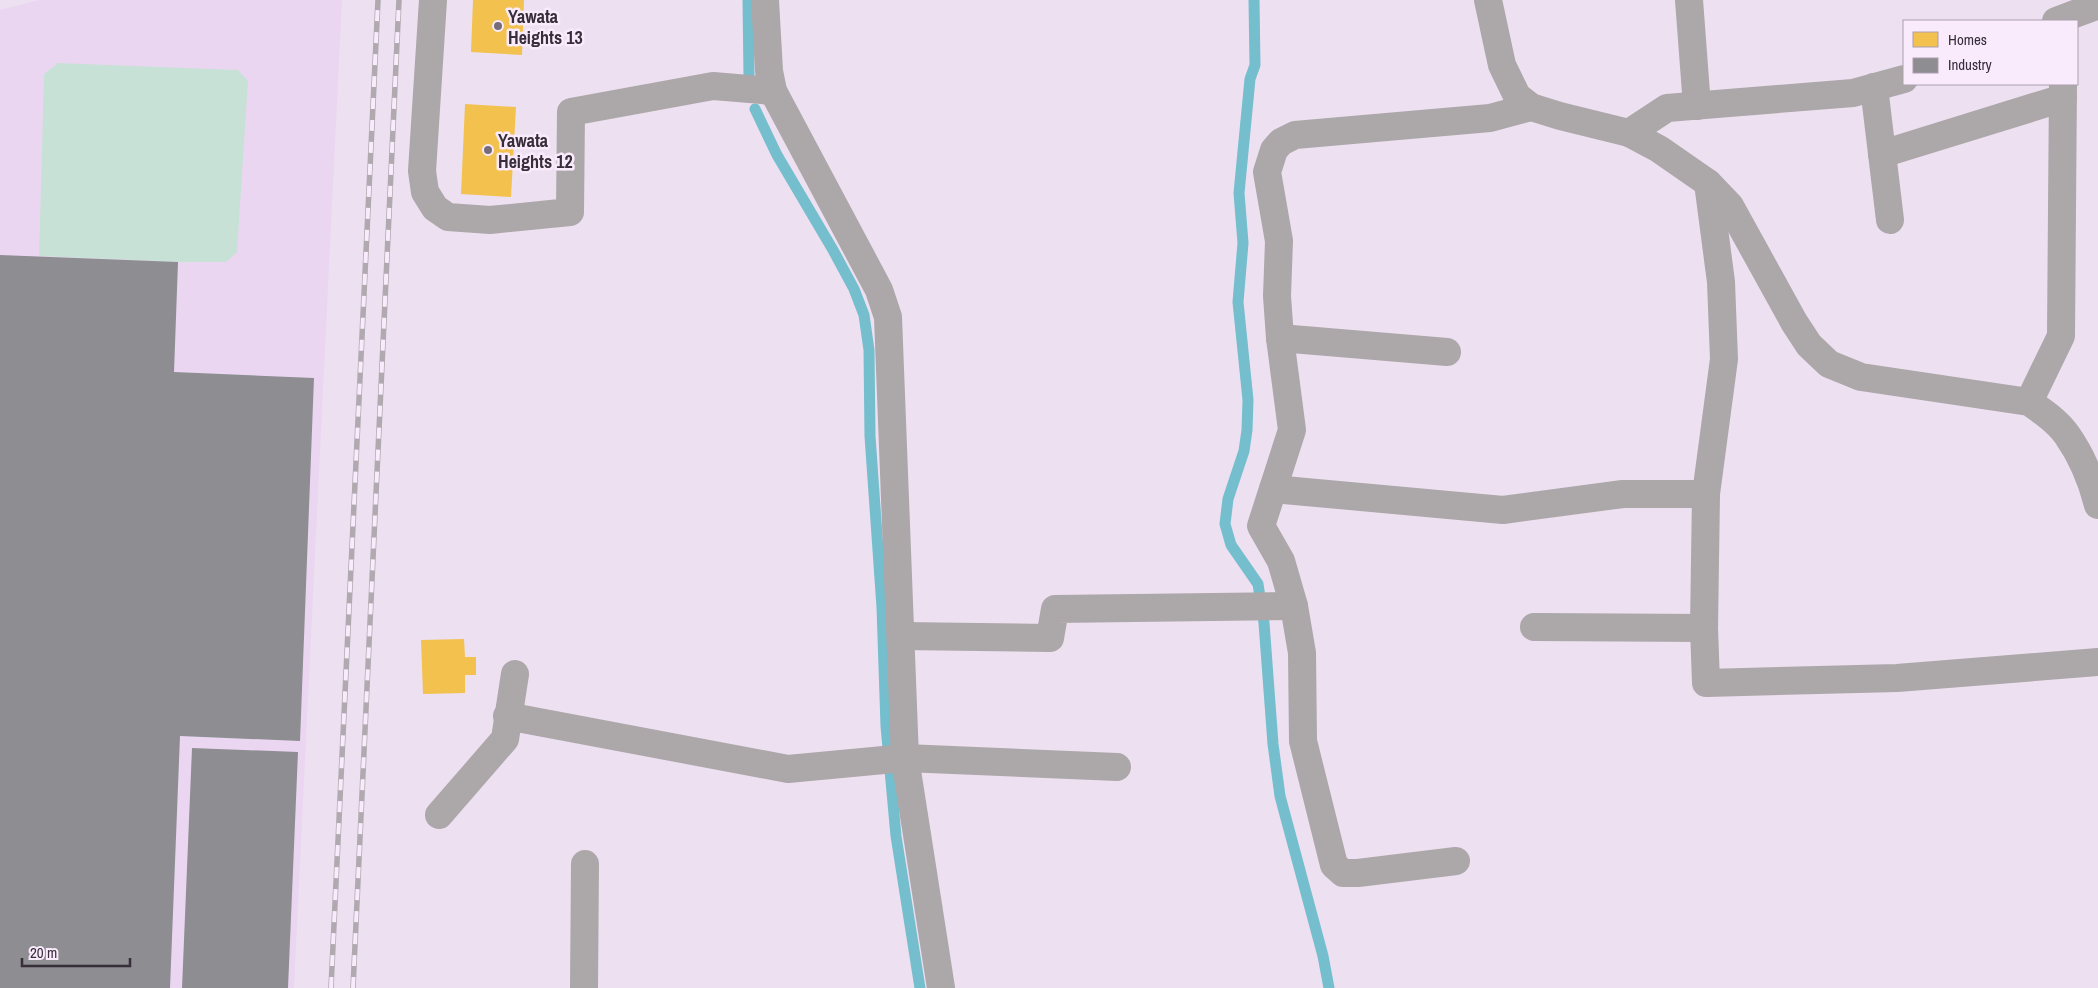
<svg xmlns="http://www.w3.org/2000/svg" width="2098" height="988" font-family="'Archivo Narrow',sans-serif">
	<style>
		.built { fill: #ebd6f1 }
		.green { fill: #c8e1d7 }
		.homes { fill: #f2c14e }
		.industry { fill: #8d8d92 }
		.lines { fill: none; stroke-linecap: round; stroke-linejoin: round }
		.stream { stroke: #74becd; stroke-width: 11 }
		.minor { stroke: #aca7a8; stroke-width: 28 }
		.rail-casing { stroke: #b0a9af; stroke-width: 5.5 }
		.rail { stroke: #f9ebfc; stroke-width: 4; stroke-dasharray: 11; stroke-linecap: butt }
		.poi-dot { fill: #776c79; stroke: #f9ebfc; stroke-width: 2 }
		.labels { text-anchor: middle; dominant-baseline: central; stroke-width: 5; stroke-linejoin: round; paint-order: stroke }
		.poi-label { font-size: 18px; font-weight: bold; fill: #372e39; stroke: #f9ebfc; text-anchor: start }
	</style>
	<rect width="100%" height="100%" fill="#ede0f1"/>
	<!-- built -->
	<polygon class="built" points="39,0 342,0 294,988 0,988 0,10"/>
	<!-- green -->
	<polygon class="green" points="58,63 238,70 248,81 237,252 226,262 178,262 39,256 44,74"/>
	<!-- homes -->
	<g class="homes">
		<polygon points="473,0 524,0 522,55 471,52"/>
		<polygon points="465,104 516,107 511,197 461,194"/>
		<polygon points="464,639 465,657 476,657 476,675 465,675 465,693 423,694 421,640"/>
	</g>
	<!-- industry -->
	<g class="industry">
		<polygon points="0,255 178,262 174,372 314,378 300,741 180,736 170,988 0,988"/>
		<polygon points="192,748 298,752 288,988 182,988"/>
	</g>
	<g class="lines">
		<!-- stream -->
		<g class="stream">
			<polyline points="748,0 749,76"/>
			<polyline points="1254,0 1255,65 1250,79 1239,193 1243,243 1238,302 1248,400 1247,430 1244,451 1228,499 1225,524 1231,545 1258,584 1264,623 1273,744 1280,796 1323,956 1329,988"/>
			<polyline points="755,109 777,155 833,250 854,289 864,315 869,350 870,436 882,607 886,726 896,836 920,988"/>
		</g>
		<!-- minor -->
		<g class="minor">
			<polyline points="433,0 422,171 425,192 435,208 448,217 490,220 570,212 571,112 713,86 773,91"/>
			<polyline points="765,0 769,71 773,91 879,290 888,317 905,758 941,988"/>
			<path d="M1488,0L1502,65L1517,96L1531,107L1560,116L1629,133L1659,149L1708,183L1730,206L1794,322L1809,345L1829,364L1861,377L2029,402C2042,411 2057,421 2067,435C2081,455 2092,481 2098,505"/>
			<polyline points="1689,0 1697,106"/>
			<polyline points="2056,21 2096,6"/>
			<polyline points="1874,87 1890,220"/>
			<polyline points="1629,133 1667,108 1853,93 1904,79"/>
			<polyline points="1882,154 2063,98"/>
			<polyline points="1708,183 1721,282 1724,359 1706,494 1704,628 1706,683 1897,678 2098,662"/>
			<polyline points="1280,338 1447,352"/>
			<polyline points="2029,402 2061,336 2063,84"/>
			<polyline points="1273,489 1503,510 1623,494 1706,494"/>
			<polyline points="1534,627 1704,628"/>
			<polyline points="901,636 1050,638 1055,609 1294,606"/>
			<polyline points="507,716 788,769 905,758 1117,767"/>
			<polyline points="439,815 505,739 515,674"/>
			<polyline points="1456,861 1358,873 1343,873 1334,865 1303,741 1302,653 1294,606 1281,561 1261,526 1292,430 1280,338 1277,296 1279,241 1267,172 1274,150 1281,142 1295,135 1490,118 1531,107"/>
			<polyline points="584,988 585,864"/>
		</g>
		<defs>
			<g id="rail">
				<polyline points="331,988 378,0"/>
				<polyline points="353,988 399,0"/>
			</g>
		</defs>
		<!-- rail casing -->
		<use href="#rail" class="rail-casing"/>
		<!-- rail -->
		<use href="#rail" class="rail"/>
	</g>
	<!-- markers -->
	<g class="poi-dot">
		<circle cx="498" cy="26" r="5"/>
		<circle cx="488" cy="150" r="5"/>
	</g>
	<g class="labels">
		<!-- poi labels -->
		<g class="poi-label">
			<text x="508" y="16">Yawata<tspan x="508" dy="21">Heights 13</tspan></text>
			<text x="498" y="140">Yawata<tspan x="498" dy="21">Heights 12</tspan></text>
		</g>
	</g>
	<!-- legend -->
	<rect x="1903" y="20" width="175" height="65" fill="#f9ebfc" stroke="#ab9fae"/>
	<rect x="1913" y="32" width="25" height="15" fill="#f2c14e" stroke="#ab9fae"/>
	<text x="1948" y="45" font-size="15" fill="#372e39">Homes</text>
	<rect x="1913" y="58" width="25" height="15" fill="#8d8d92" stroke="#ab9fae"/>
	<text x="1948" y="70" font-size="15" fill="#372e39">Industry</text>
	<!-- scale -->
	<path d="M22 958v8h108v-8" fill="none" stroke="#372e39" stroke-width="2.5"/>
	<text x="30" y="958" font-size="15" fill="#372e39" stroke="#f9ebfc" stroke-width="4" paint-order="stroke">20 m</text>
</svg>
